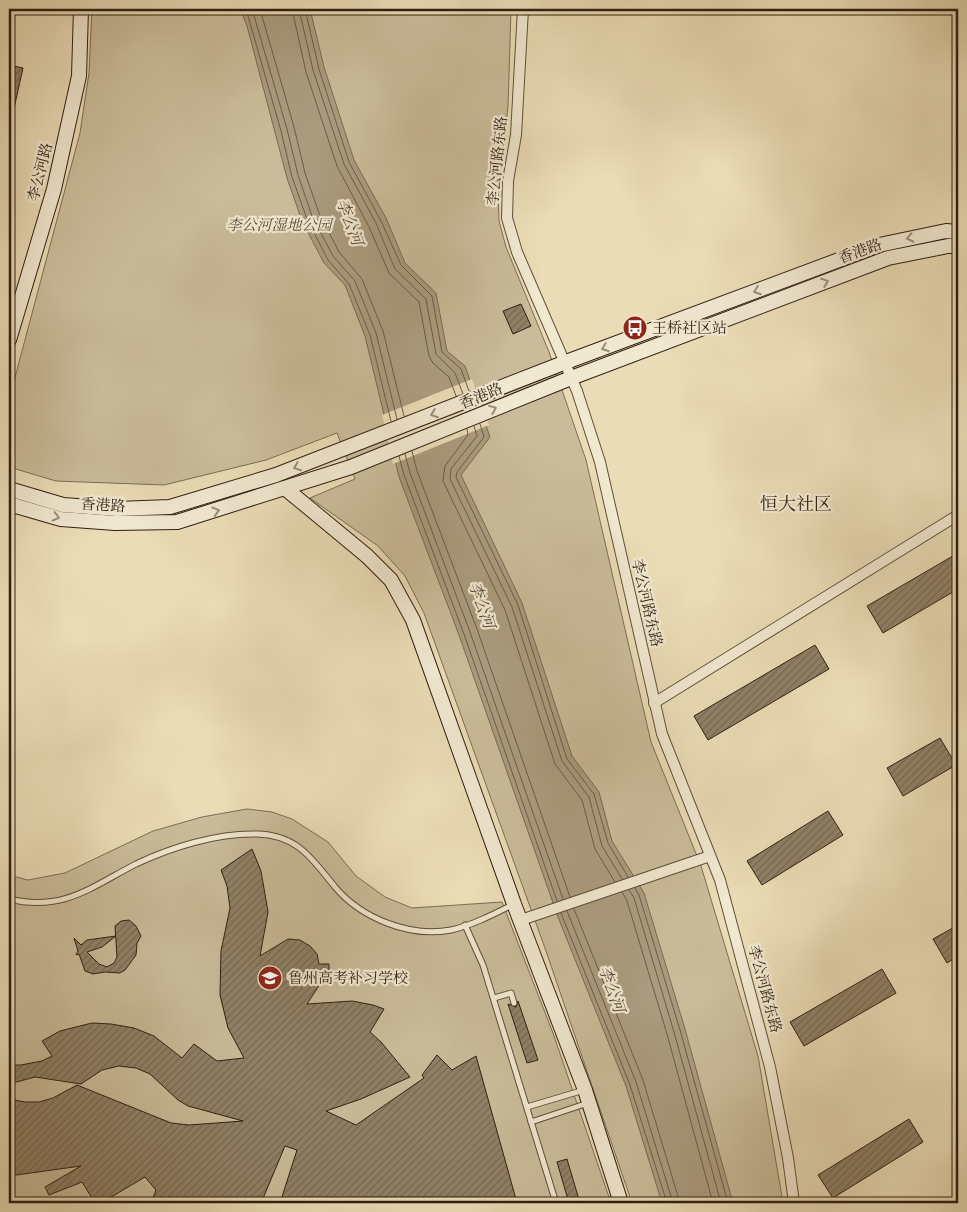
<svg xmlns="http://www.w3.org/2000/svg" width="967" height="1212" font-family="'IM FELL Great Primer','Noto Serif SC',serif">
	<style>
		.park { fill: #cabc9a; stroke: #7c6d56 }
		.water { fill: #aa9b7e; stroke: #796952 }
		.pier { fill: #eadcb6 }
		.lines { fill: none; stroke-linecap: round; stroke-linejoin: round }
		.shore { stroke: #6c5c48; stroke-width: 1 }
		.building { fill: url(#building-hatch); stroke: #2f1e11 }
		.lane-casing { stroke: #5e4e3a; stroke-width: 7 }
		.street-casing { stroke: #5e4e3a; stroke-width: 12 }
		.secondary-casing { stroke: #2f1e11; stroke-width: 16 }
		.lane { stroke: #f1e8d0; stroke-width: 5 }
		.street { stroke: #f1e8d0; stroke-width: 10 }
		.secondary { stroke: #f1e8d0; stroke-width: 14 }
		.oneway { stroke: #9a8d7a }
		.labels { text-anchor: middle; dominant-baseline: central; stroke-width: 4.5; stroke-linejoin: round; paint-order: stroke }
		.street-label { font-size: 15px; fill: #2f1e11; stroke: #f1e8d0 }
		.park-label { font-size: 15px; font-style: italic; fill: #5e4d3a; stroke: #f1e8d0 }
		.poi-label { font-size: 15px; fill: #2f1e11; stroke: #f1e8d0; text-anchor: start }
		.water-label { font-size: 16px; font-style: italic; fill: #5a4a37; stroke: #f1e8d0 }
		.quarter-label { font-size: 18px; fill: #2f1e11; stroke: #f1e8d0 }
	</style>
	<defs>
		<pattern id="building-hatch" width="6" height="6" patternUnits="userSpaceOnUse" patternTransform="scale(1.25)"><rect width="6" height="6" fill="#908167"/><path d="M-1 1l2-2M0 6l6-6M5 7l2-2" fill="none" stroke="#766953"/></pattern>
	</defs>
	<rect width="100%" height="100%" fill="#eadcb6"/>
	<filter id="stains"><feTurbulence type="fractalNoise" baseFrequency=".004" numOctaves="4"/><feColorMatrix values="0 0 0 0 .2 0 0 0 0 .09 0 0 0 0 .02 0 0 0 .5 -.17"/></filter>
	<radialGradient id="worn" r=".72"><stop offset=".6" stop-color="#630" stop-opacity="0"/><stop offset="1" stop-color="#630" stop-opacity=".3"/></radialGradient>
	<!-- park -->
	<g class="park">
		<polygon points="92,9 511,9 508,107 498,190 499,221 506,247 549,352 586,460 651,742 701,866 758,1056 783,1203 632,1203 546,951 424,613 405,576 378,546 310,498 355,479 337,433 266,460 164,485 56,481 9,467 9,400 80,133 89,73"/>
		<polygon points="247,809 272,812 292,819 328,842 356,876 385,897 412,908 502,902 553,1033 611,1203 9,1203 9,875 28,880 65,873 153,831 202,817"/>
	</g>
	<!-- water -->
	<polygon class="water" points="240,9 310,9 324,67 354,160 386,218 405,263 436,293 447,351 465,366 490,437 461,475 522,603 572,756 599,792 612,841 644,893 685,1029 733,1203 662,1203 626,1086 558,917 459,635 399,477 365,336 345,285 324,263 302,221 287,178 247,26"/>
	<!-- pier -->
	<polygon class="pier" points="472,379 489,425 393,464 382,415"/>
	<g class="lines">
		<!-- shore -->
		<g class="shore">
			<polyline points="246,9 281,131 292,177 307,219 328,260 349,284 370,335 391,421"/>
			<polyline points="252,9 287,129 298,175 312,216 333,256 355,281 376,333 397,419"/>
			<polyline points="260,9 294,127 305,173 319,213 339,252 362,279 383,331 404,416"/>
			<polyline points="292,9 306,72 337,166 369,227 389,273 419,302 429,356 433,363 449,377 456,396"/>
			<polyline points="299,9 313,70 344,164 376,223 395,269 426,299 436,354 455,373 463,394"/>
			<polyline points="305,9 319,69 349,162 381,221 401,265 432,296 442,352 461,369 469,391"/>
			<polyline points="480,424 484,437 457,472 456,477 518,605 567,759 594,794 608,843 628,877"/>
			<polyline points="474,426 477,436 451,469 450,479 512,607 562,761 589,797 602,846 622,879"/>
			<polyline points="467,429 468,435 445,466 443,481 505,610 555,764 582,800 595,849 615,882"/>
			<polyline points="412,451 417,471 477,629 570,897"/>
			<polyline points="405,454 410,473 470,632 563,899"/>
			<polyline points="399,456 404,475 464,634 557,901"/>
			<polyline points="635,888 639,895 680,1030 728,1203"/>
			<polyline points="629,890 634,898 674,1032 721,1203"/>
			<polyline points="622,892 627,901 667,1034 713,1203"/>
			<polyline points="574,909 643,1080 680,1203"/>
			<polyline points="567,911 636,1082 673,1203"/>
			<polyline points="561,913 630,1085 667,1203"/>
		</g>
	</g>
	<!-- building -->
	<g class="building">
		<polygon points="9,65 23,68 13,113 9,113"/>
		<polygon points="521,304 531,326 513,334 503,311"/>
		<polygon points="958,553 958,589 883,633 867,606"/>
		<polygon points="815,645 829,669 708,740 694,716"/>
		<polygon points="940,738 956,765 903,796 887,768"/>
		<polygon points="828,811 843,835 762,885 747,861"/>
		<polygon points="252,849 261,871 268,912 260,956 288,939 300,940 310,946 317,954 319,964 329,964 329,970 307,1004 352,1001 373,1005 384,1009 370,1032 381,1042 410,1077 361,1099 326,1111 356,1125 424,1078 422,1075 437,1055 452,1070 476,1056 517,1203 280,1203 297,1150 285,1146 261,1203 151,1203 156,1190 145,1177 101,1203 95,1203 82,1182 49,1195 45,1187 81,1166 9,1176 9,1099 25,1102 39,1102 53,1098 77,1085 171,1123 189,1125 243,1121 188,1106 178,1100 150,1074 136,1068 119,1066 102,1070 81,1084 35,1077 9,1084 9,1065 21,1065 42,1061 52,1056 42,1041 60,1031 92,1023 111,1024 134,1028 154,1036 182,1058 194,1044 217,1061 244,1058 228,1028 220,995 221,951 230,908 227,886 221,870"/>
		<polygon points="129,920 136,926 141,936 137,943 136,955 125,970 120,973 105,972 93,974 85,971 79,954 76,955 78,951 74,938 81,945 87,940 116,936 102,947 87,952 99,964 107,967 114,963 117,957 115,926 121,921"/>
		<polygon points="958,925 958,956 947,963 933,939"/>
		<polygon points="882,969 896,993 804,1046 790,1022"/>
		<polygon points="518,1001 538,1060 527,1063 508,1004 516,1007"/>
		<polygon points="909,1119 923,1142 833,1198 818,1175"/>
		<polygon points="567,1159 580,1203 569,1203 557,1162"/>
	</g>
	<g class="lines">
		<defs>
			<g id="lane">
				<path d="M9,899C63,912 91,887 136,864C172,847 217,833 257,834C298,835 312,859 335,887C361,918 410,938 451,930C473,925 494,914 514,904"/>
				<polyline points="465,925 483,965 556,1203"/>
				<polyline points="494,998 511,993 514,1003"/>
				<polyline points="527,1107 584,1090"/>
				<polyline points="531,1122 588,1103"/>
			</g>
			<g id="street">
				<polyline points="523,9 516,135 508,181 507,218 517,252 577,391 600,462 662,734 720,880 770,1067 788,1158 794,1203"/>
				<polyline points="654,703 958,515"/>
				<polyline points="521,920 710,856"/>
			</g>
			<g id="secondary">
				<polyline points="9,340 54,189 79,76 81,9"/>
				<polyline points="9,489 63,505 117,509 170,507 276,475 566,362 879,245 946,231 958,232"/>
				<polyline points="286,489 367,556 391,580 413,620 514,904 585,1090 621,1203"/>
				<polyline points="9,504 61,519 115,523 177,522 351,467 571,378 888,258 948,246 958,246"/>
			</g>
		</defs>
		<!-- lane casing -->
		<use href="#lane" class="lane-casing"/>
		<!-- street casing -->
		<use href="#street" class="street-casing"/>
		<!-- secondary casing -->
		<use href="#secondary" class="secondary-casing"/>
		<!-- lane -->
		<use href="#lane" class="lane"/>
		<!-- street -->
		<use href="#street" class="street"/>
		<!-- secondary -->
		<use href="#secondary" class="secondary"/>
	</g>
	<!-- one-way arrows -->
	<defs><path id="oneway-chevron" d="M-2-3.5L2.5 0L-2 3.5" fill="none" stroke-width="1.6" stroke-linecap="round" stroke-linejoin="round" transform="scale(1.25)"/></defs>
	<g class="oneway">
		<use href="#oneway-chevron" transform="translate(910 238) rotate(168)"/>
		<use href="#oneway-chevron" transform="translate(825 282) rotate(-21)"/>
		<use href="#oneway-chevron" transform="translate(757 291) rotate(160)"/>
		<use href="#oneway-chevron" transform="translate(605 348) rotate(160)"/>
		<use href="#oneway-chevron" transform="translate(493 409) rotate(-22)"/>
		<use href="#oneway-chevron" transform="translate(434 414) rotate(159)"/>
		<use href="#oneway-chevron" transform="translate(297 467) rotate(159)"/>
		<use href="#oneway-chevron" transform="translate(216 511) rotate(-17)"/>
		<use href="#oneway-chevron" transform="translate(56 517) rotate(14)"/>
	</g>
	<!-- icons -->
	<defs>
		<symbol id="bus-disc" viewBox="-11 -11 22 22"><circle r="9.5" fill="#8f2418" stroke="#f1e8d0"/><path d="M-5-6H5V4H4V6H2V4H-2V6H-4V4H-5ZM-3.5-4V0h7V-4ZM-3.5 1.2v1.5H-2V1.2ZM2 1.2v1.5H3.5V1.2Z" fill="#fff"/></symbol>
		<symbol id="school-disc" viewBox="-11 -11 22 22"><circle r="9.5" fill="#8f2418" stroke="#f1e8d0"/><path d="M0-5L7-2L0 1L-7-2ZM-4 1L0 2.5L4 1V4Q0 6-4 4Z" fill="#fff"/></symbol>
	</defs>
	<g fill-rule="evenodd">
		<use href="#bus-disc" x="621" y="314" width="28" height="28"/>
		<use href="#school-disc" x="256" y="964" width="28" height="28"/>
	</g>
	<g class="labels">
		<!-- street labels -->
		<g class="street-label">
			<text transform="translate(497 161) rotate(-84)">李公河路东路</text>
			<text transform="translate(40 172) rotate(-76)">李公河路</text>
			<text transform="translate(860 251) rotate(-20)">香港路</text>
			<text transform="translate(481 396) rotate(-22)">香港路</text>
			<text transform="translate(103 505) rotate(3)">香港路</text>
			<text transform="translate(647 603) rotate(77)">李公河路东路</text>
			<text transform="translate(765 989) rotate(75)">李公河路东路</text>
		</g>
		<!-- park labels -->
		<g class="park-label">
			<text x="279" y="225">李公河湿地公园</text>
		</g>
		<!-- poi labels -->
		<g class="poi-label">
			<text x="652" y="328">王桥社区站</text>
			<text x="288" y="978">鲁州高考补习学校</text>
		</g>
		<!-- water labels -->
		<g class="water-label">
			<text transform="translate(350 222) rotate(70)">李公河</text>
			<text transform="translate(482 605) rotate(71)">李公河</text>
			<text transform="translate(612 989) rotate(71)">李公河</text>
		</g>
		<!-- quarter labels -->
		<g class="quarter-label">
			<text x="796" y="504">恒大社区</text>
		</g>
	</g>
	<!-- margin -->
	<rect width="967" height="1212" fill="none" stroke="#eadcb6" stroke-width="30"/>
	<rect x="10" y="10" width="947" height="1192" fill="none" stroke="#2f1e11" stroke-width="2.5"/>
	<rect x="15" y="15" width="937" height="1182" fill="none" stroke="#2f1e11"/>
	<rect width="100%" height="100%" filter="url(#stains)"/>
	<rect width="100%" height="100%" fill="url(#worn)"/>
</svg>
